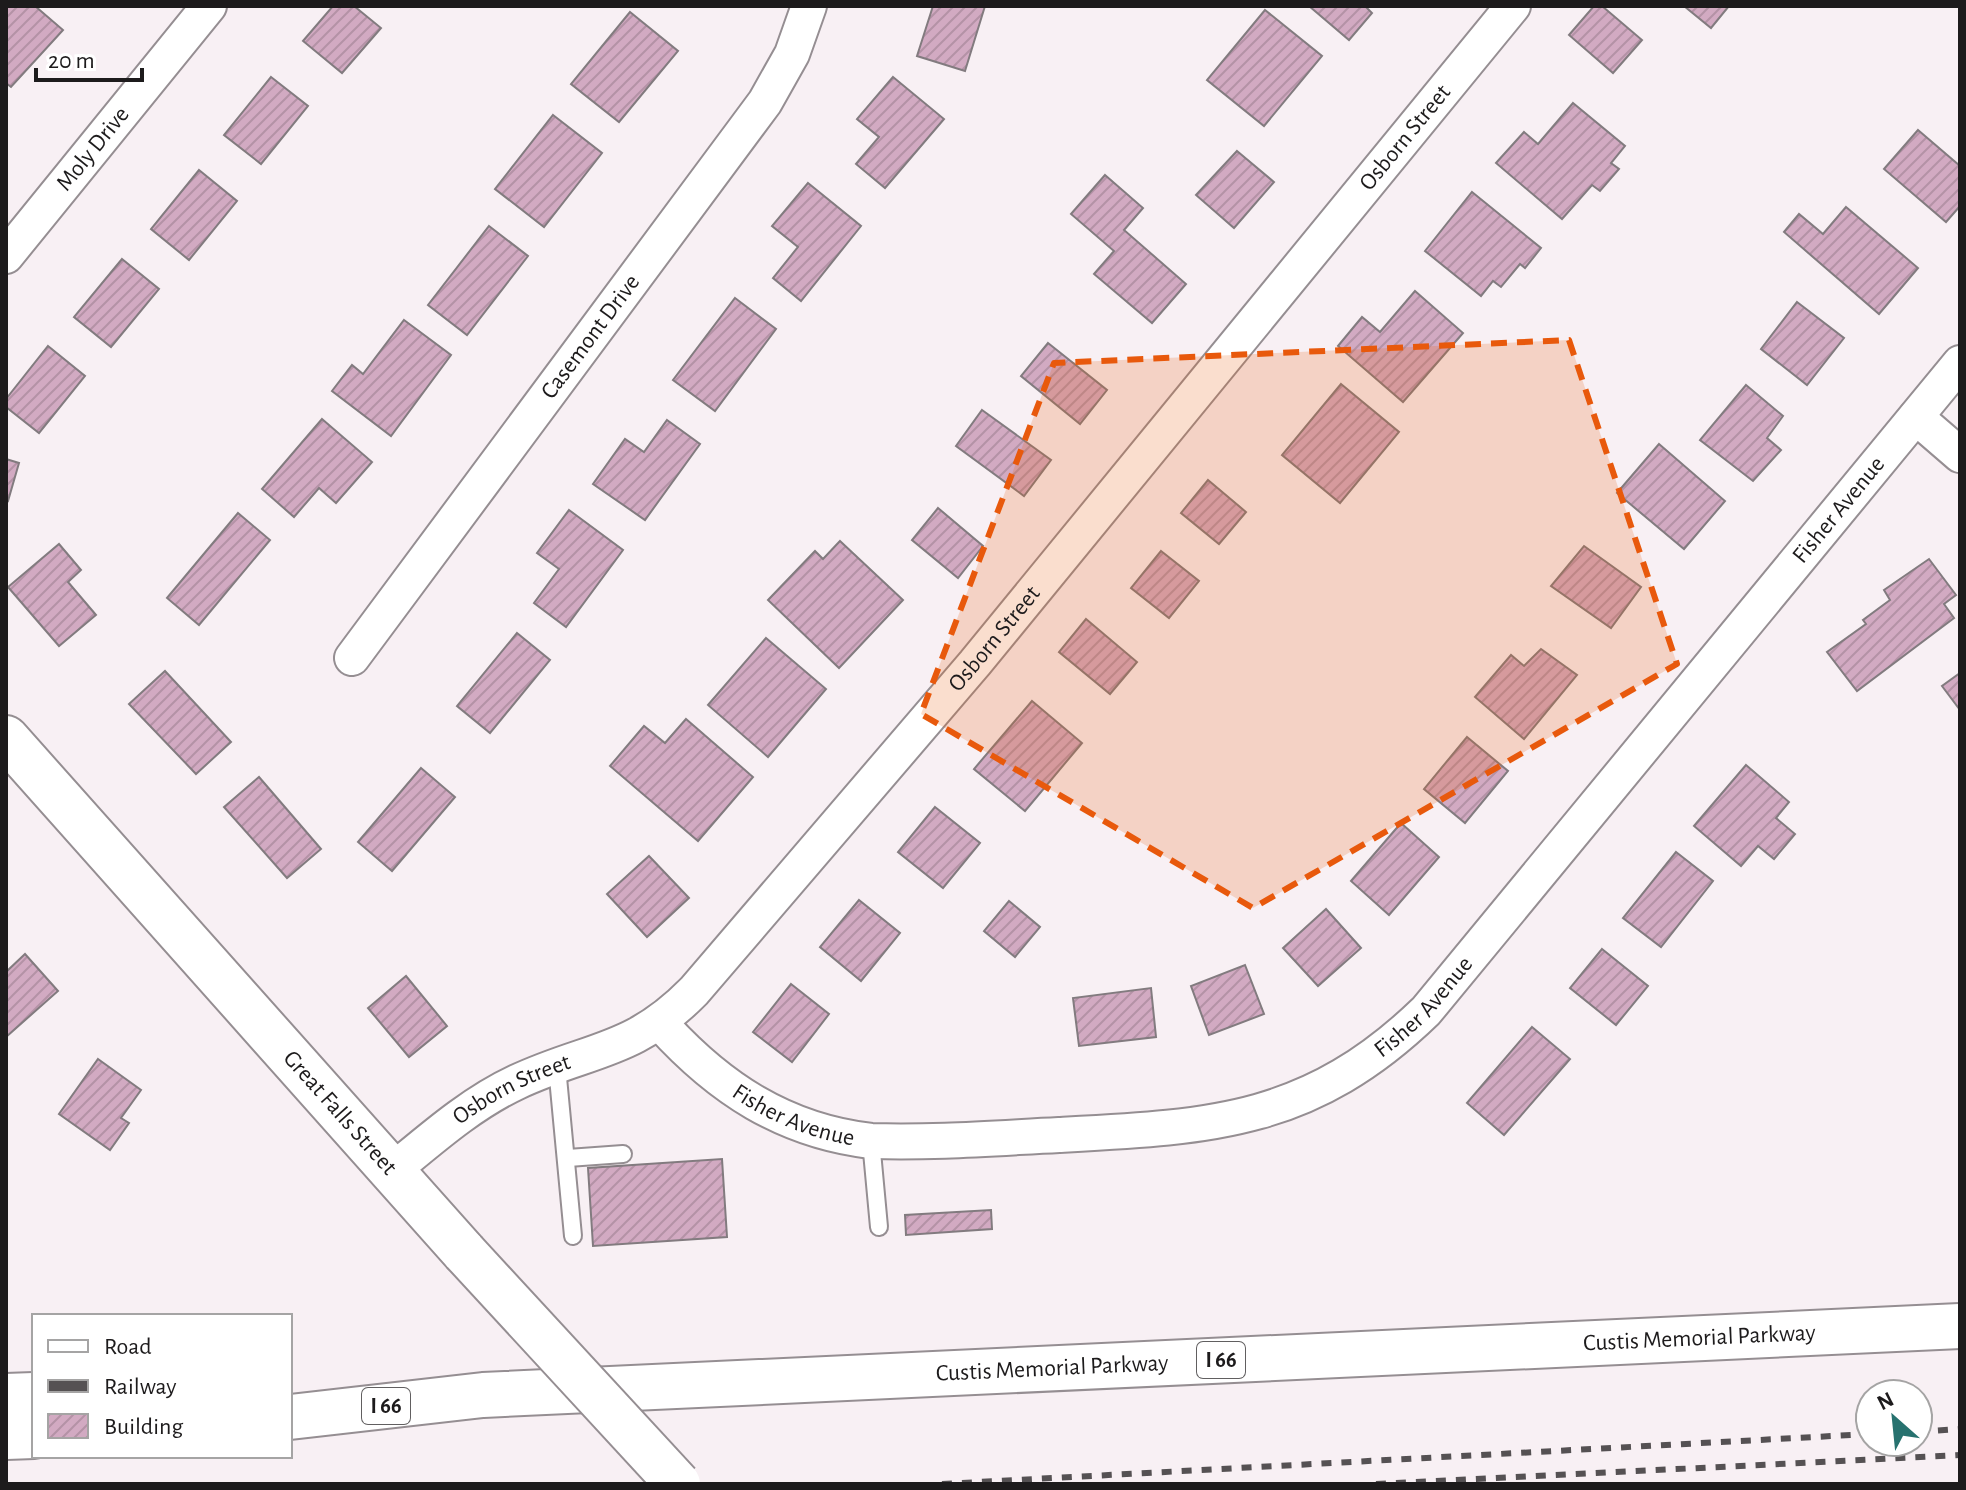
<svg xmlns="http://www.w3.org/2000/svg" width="1966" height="1490" font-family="'Alegreya Sans',sans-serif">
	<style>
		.building { fill: url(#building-hatch); stroke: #827b7f; stroke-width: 2 }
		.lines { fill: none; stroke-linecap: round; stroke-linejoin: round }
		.lane-casing { stroke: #958e92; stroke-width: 20 }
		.street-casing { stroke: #958e92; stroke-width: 38 }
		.secondary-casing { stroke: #958e92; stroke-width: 48 }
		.highway-casing { stroke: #958e92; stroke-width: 48 }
		.lane { stroke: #fff; stroke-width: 16 }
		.street { stroke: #fff; stroke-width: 34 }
		.secondary { stroke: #fff; stroke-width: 44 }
		.highway { stroke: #fff; stroke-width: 44 }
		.rail { stroke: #555153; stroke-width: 6; stroke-dasharray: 10 10; stroke-linecap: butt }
		.secondary-bridge-casing { stroke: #958e92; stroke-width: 48; stroke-linecap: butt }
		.secondary-bridge { stroke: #fff; stroke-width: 44 }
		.marked { fill: #e8590c; fill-opacity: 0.2; stroke: #e8590c; stroke-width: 6; stroke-dasharray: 16 10; stroke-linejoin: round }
		.labels { text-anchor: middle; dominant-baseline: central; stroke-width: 7; stroke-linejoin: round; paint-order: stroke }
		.shield { fill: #fff; stroke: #615f60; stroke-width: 2 }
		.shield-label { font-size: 22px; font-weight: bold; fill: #1d1b1c }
		.street-label { font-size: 24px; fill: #1d1b1c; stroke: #fff }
	</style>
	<defs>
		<pattern id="building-hatch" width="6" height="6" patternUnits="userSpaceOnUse" patternTransform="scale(2)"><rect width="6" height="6" fill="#d2aac2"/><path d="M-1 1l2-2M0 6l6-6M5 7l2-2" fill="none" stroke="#b492a6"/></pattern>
	</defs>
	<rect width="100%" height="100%" fill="#f8f0f4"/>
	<!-- building -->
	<g class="building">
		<polygon points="6,6 35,6 63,30 11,87 6,83"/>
		<polygon points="333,6 354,6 381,28 342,73 303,41"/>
		<polygon points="933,6 985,6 965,71 917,56"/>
		<polygon points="1309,6 1365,6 1372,13 1349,40"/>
		<polygon points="1594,6 1602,6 1642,40 1613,73 1569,35"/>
		<polygon points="1684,6 1729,6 1711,28"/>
		<polygon points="1265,10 1322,56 1264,126 1207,80"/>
		<polygon points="630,12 678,51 619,122 571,84"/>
		<polygon points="271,77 308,106 261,164 224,135"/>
		<polygon points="893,77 944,119 885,188 856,164 879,137 857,119"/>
		<polygon points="1573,103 1625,146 1611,163 1619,169 1600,191 1592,185 1562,219 1496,163 1524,132 1538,144"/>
		<polygon points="553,115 602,153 544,227 495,189"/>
		<polygon points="1918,130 1960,166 1960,206 1946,222 1884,169"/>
		<polygon points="1237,151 1274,182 1234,228 1196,195"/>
		<polygon points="199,170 237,201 189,260 151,229"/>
		<polygon points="1105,175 1143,208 1124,230 1186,284 1152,323 1094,274 1114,251 1071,214"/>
		<polygon points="808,183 861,226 801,301 773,278 798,247 772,226"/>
		<polygon points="1472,192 1541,248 1525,268 1520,264 1501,287 1493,281 1481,296 1425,251"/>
		<polygon points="1846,207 1918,268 1879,314 1784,232 1799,214 1823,234"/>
		<polygon points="489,226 528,256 467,335 428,305"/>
		<polygon points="122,259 159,289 111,347 74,317"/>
		<polygon points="1415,291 1463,333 1403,402 1338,346 1362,317 1380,332"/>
		<polygon points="735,298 776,329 715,411 673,380"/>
		<polygon points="1797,302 1844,338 1807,385 1761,349"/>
		<polygon points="404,320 451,355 391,436 332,391 352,365 363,374"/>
		<polygon points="1048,343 1107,390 1080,424 1021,376"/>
		<polygon points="48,346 85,376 39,433 6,407 6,399"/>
		<polygon points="1341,384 1399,432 1340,503 1282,455"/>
		<polygon points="1746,385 1783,416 1767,438 1781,450 1753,481 1700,440"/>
		<polygon points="982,410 1051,460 1024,496 956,446"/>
		<polygon points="322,419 372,462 336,503 319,488 294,517 262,489"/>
		<polygon points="667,420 700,444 645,520 593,484 625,439 644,452"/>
		<polygon points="1659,444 1725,501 1684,549 1617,493"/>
		<polygon points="6,459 19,463 8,501 6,500"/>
		<polygon points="1208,480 1246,512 1219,544 1181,513"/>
		<polygon points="938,508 983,546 958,578 912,540"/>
		<polygon points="569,510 623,550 566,627 534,603 559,569 537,553"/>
		<polygon points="238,513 270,540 199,625 167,598"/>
		<polygon points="840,541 903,600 839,668 768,600 815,551 823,559"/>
		<polygon points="59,544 81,570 68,582 96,615 59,646 8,587"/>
		<polygon points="1584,546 1641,587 1611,628 1551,586"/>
		<polygon points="1161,551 1199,581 1169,618 1131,588"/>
		<polygon points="1929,559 1956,595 1944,604 1954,618 1857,691 1827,652 1866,624 1863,620 1890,600 1884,590"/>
		<polygon points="1086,619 1137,662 1110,694 1059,652"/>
		<polygon points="517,633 550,660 490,733 457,706"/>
		<polygon points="766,638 826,689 768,757 708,705"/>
		<polygon points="1541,649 1577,675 1524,739 1475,697 1511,655 1524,666"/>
		<polygon points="165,671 231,742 196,774 129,704"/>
		<polygon points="1960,673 1960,710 1942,686"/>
		<polygon points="1032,701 1082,743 1025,811 974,769"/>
		<polygon points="686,719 753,777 698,841 610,766 644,726 665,743"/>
		<polygon points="1467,737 1508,771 1465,823 1424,789"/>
		<polygon points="1746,765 1789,802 1776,818 1795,834 1774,859 1758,846 1741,866 1694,826"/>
		<polygon points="421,768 455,797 392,871 358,842"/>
		<polygon points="259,777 321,849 287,878 224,807"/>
		<polygon points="935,807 980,843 943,888 898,852"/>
		<polygon points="1401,823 1439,857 1389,915 1351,881"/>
		<polygon points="1676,852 1713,881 1661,947 1623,918"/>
		<polygon points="649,856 689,898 647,937 607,894"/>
		<polygon points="859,900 900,933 861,981 820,947"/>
		<polygon points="1009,901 1040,927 1015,957 984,931"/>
		<polygon points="1326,909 1361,948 1318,986 1283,948"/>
		<polygon points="1602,949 1648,986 1616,1025 1570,988"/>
		<polygon points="25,954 58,991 6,1037 6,972"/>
		<polygon points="1245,965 1264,1014 1209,1035 1191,986"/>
		<polygon points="406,976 447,1026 409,1057 368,1008"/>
		<polygon points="791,984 829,1014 792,1062 753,1032"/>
		<polygon points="1151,988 1156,1037 1079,1046 1073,998"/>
		<polygon points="1532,1027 1570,1059 1504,1135 1467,1103"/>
		<polygon points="98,1059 141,1090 121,1118 129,1123 110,1150 59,1114"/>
		<polygon points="722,1159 727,1237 593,1246 588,1168"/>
		<polygon points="991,1210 992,1229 906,1235 905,1215"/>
	</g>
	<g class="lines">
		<defs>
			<g id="lane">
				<polyline points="557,1067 573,1236"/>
				<polyline points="871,1141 879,1227"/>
				<polyline points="568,1158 623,1154"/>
			</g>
			<g id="street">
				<path id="s1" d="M6,256L209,6"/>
				<polyline points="1916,417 1960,455"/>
				<path id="s2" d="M352,658L765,102L792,54L809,6"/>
				<path id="s3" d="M661,1024C719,1088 784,1131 871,1141C934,1143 997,1138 1059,1135C1212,1127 1310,1123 1426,1011L1960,363"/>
				<path id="s4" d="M392,1171C431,1139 470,1104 517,1082C590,1048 632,1054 694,991L975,663L1513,6"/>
			</g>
			<g id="secondary">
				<path id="s5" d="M6,738L464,1252"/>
			</g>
			<g id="highway">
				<polyline points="6,1396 34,1395"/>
				<path id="s6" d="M290,1417L483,1395L1960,1326"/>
				<polyline points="6,1437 34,1436"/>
			</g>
		</defs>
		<!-- lane casing -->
		<use href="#lane" class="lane-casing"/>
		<!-- street casing -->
		<use href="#street" class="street-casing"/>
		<!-- secondary casing -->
		<use href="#secondary" class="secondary-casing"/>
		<!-- highway casing -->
		<use href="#highway" class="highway-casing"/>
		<!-- lane -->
		<use href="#lane" class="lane"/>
		<!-- street -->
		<use href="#street" class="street"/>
		<!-- secondary -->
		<use href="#secondary" class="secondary"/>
		<!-- highway -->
		<use href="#highway" class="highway"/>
		<!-- rail -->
		<g class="rail">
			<polyline points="1918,1432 1960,1429"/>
			<polyline points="942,1484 1870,1434"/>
			<polyline points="1376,1484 1960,1455"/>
		</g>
		<defs>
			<polyline id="secondary-bridge" points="464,1252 678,1484"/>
		</defs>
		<!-- secondary-bridge casing -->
		<use href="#secondary-bridge" class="secondary-bridge-casing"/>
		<!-- secondary-bridge -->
		<use href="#secondary-bridge" class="secondary-bridge"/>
	</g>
	<!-- marked area -->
	<path class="marked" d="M1569,340L1677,664L1253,908L921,714L1054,363Z"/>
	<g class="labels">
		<!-- shield labels -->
		<g class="shield">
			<rect x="1197" y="1342" width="48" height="36" rx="6"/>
			<rect x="362" y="1388" width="48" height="36" rx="6"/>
		</g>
		<g class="shield-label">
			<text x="1221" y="1360">I 66</text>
			<text x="386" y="1406">I 66</text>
		</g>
		<!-- street labels -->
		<g class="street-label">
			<text stroke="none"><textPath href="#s4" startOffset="1466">Osborn Street</textPath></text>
			<text stroke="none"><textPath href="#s1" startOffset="138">Moly Drive</textPath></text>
			<text stroke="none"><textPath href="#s2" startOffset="400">Casemont Drive</textPath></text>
			<text stroke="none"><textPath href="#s3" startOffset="1482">Fisher Avenue</textPath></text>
			<text stroke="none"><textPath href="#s4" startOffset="818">Osborn Street</textPath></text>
			<text stroke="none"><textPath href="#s3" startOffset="834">Fisher Avenue</textPath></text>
			<text stroke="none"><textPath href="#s4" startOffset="146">Osborn Street</textPath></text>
			<text stroke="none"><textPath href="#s5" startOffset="502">Great Falls Street</textPath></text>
			<text stroke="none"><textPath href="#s3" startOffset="164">Fisher Avenue</textPath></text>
			<text stroke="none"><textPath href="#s6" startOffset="1412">Custis Memorial Parkway</textPath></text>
			<text stroke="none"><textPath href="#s6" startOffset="764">Custis Memorial Parkway</textPath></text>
		</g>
	</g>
	<!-- border -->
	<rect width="1966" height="1490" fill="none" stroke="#1d1b1c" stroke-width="16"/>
	<!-- legend -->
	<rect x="32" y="1314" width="260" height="144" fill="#ffffff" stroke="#a5a4a4" stroke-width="2"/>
	<rect x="48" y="1340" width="40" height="12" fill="#ffffff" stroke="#a5a4a4" stroke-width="2"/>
	<text x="104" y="1354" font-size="24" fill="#1d1b1c">Road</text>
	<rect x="48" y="1380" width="40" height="12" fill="#555153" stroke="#a5a4a4" stroke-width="2"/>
	<text x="104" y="1394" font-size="24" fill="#1d1b1c">Railway</text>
	<rect x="48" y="1414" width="40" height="24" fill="url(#building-hatch)" stroke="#a5a4a4" stroke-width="2"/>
	<text x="104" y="1434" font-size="24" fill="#1d1b1c">Building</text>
	<!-- north arrow -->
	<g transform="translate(1894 1418) rotate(333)"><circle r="38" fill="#ffffff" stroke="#a5a4a4" stroke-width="2"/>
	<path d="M0-6L14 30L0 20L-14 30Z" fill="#27726f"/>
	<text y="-12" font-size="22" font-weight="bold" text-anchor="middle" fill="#1d1b1c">N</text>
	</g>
	<!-- scale -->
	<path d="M36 68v12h106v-12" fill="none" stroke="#1d1b1c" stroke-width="4"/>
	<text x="48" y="68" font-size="24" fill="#1d1b1c" stroke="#ffffff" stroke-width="6" paint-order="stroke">20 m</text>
</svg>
